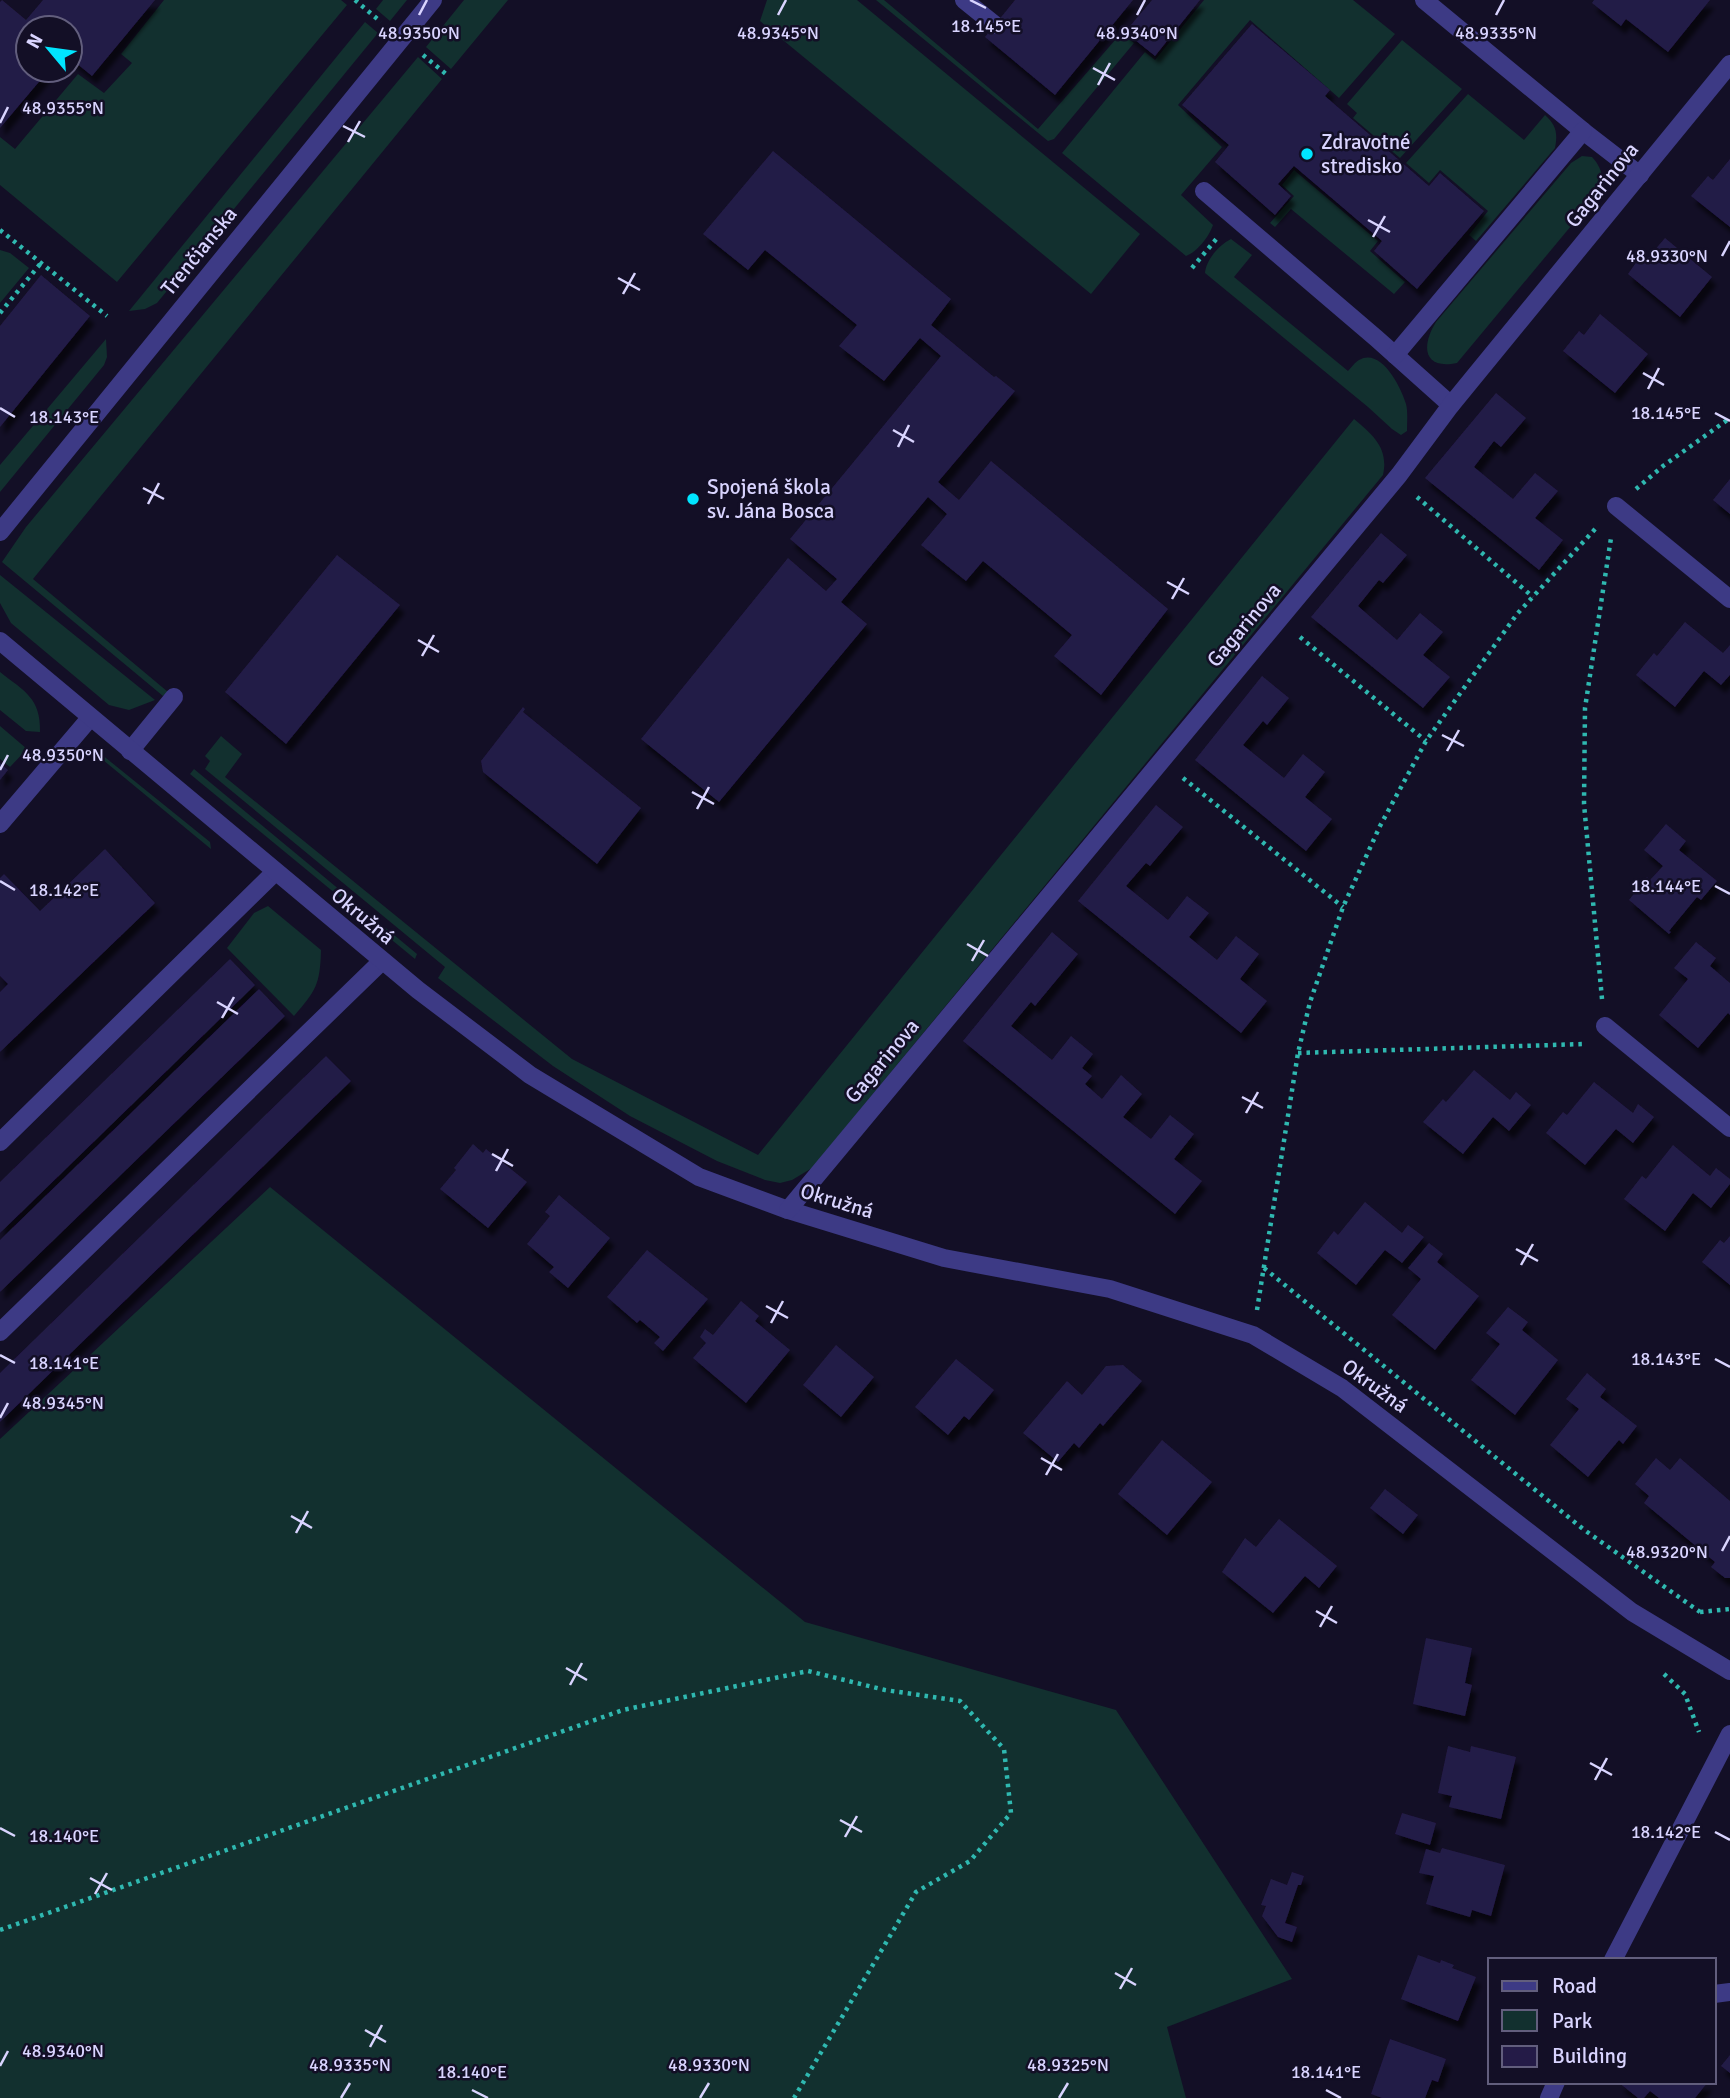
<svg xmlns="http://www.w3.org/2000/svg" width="1730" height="2098" font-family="Signika,sans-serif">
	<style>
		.green { fill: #12302f }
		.building { fill: #241b47; filter: url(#shadow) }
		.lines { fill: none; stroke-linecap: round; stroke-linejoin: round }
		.path { stroke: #2fb8b0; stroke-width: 4.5; stroke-dasharray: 3.5 5; stroke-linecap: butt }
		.lane { stroke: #3d3a85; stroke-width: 18 }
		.street { stroke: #3d3a85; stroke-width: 18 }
		.ticks { fill: none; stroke: #d9d4ff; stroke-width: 2.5 }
		.poi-dot { fill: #00e5ff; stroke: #130f26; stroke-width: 2.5 }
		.labels { text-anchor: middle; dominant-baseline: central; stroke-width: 5; stroke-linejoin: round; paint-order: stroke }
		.poi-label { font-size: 21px; fill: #d9d4ff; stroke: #130f26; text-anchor: start }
		.street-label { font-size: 21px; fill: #d9d4ff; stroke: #130f26 }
		.ticks-label { font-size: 18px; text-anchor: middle; fill: #d9d4ff; stroke: #130f26; stroke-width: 5; stroke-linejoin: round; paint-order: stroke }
	</style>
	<defs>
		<filter id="shadow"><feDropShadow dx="4.5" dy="8" stdDeviation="2" flood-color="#0009"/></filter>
	</defs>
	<rect width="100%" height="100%" fill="#130f26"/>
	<!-- green -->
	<g class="green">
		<polygon points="164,0 341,0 347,5 117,282 0,185 0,137 15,149 78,74 104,93 132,63 121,54"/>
		<polygon points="383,0 407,0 390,21 376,9"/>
		<polygon points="464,0 508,0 451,69 426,47"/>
		<polygon points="767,0 857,0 1140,234 1091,294 760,21"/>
		<polygon points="876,0 884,0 1038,129 1122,32 1134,43 1054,139 1048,141"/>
		<path d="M1204,0H1353L1395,34L1339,98L1250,20L1178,105L1222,147L1181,195L1213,225C1209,237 1197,252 1186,256L1062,153L1145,52L1155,60Z"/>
		<polygon points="365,22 378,33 157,303 145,309 129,311"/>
		<polygon points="1402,40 1462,89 1400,158 1353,118 1357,113 1347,104"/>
		<polygon points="418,57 442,79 33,579 168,692 163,696 2,562 26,527"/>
		<path d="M1468,94L1524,140L1545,115C1556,125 1558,133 1555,148L1476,241L1469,235L1488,211L1440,170L1429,183L1406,163Z"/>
		<path d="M1582,156L1592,157C1600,165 1605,178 1601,190L1457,363C1423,370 1421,346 1436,322L1571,163Z"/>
		<polygon points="1294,170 1378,241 1370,251 1405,282 1394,294 1291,209 1275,227 1270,223 1294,196 1282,185"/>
		<path d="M1231,239L1252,255L1234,277L1348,371C1351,368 1355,362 1359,360C1381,347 1401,387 1406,404C1408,412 1407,422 1407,431L1401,435L1392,429L1368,407L1205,273C1206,260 1219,245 1231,239Z"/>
		<polygon points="0,250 10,253 29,268 0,303"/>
		<polygon points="106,339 107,357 104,365 0,492 0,465"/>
		<path d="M1354,419C1373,435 1389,448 1383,475L812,1168L792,1180L780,1183L765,1180L717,1161L630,1116L553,1066L438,978L445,967L205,769L210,761L205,756L221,736L242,754L225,777L572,1059L758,1155Z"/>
		<polygon points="0,575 155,700 129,710 109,705 11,623 0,603"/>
		<path d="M0,672C24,691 41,698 40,732L26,731L0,710Z"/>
		<polygon points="0,726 27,749 10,767 0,759"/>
		<polygon points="101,754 210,842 211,849 97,755"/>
		<polygon points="194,769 417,954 415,959 190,774"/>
		<path d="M268,906L321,950C320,985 316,990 294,1016L227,948L254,913Z"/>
		<polygon points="270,1187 805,1622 1116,1710 1292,1979 1167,2027 1186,2098 0,2098 0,1439"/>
	</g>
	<!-- building -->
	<g class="building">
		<polygon points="2,0 26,20 43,0 155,0 92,76 70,58 70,28 28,28 28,70 49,70 0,128 0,2"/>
		<polygon points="1015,0 1133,0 1055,95 985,37"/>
		<polygon points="1152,0 1200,0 1155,56 1125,32"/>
		<polygon points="1594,0 1710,0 1668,52 1626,19 1621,26 1592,3"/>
		<polygon points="1252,24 1330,90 1325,96 1429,186 1440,173 1484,211 1417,289 1374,251 1382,241 1294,166 1278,184 1291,196 1275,215 1215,162 1229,145 1182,105"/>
		<polygon points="773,151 951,299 931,325 994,377 996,376 1015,391 938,482 959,500 991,461 1168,609 1101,695 1054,656 1072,635 983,561 966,581 921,545 947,514 928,497 841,602 867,624 719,802 641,739 788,558 826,591 837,579 790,539 941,356 920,338 884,381 839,346 857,325 765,250 748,270 703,234"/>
		<polygon points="1730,159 1730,227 1691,196 1708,176 1713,180"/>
		<polygon points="1665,238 1712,277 1680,317 1628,274 1642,254 1647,259"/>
		<polygon points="41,275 90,316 0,427 0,326"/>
		<polygon points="1600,314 1648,354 1615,393 1563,351 1579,331 1584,335"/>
		<polygon points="1496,393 1526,418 1501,447 1494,441 1474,467 1513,499 1535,473 1558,491 1535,518 1563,540 1539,570 1425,478"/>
		<polygon points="1730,479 1730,514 1713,500"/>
		<polygon points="1381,533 1407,555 1383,583 1379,580 1358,606 1397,640 1420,613 1443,632 1423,655 1450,677 1423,708 1311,617"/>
		<polygon points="337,555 400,605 286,744 225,692"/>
		<polygon points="1685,622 1723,653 1730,645 1730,675 1721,685 1704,671 1675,707 1636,675 1654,653 1657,656"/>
		<polygon points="1262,676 1289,698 1267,725 1263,721 1243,745 1284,778 1303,754 1325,772 1305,797 1332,819 1306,851 1195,760"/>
		<polygon points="523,707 525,709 523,712 641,808 597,864 483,772 481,761"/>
		<polygon points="0,763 8,770 0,780"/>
		<polygon points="1156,805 1183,827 1150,866 1146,863 1126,886 1168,920 1187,896 1209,913 1189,937 1217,960 1236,936 1259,954 1240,979 1267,1001 1241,1033 1078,901"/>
		<polygon points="1666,824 1686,841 1679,850 1717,881 1701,900 1697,897 1669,931 1671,932 1669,934 1629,900 1647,877 1650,880 1663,866 1644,850"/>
		<polygon points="105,849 155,903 0,1052 0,992 8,984 0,976 0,878 4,874 40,911"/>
		<polygon points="1052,932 1078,954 1035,1006 1031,1002 1011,1026 1052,1060 1071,1036 1093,1054 1082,1068 1092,1076 1085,1084 1102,1099 1121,1075 1142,1094 1123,1117 1151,1139 1170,1115 1194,1134 1174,1159 1202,1181 1175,1214 963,1041"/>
		<polygon points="1696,942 1716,958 1710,966 1730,983 1730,1015 1728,1013 1698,1048 1659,1015 1688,979 1674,968"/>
		<polygon points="230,959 255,985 0,1233 0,1182"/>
		<polygon points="259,989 285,1016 0,1292 0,1240"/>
		<polygon points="326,1056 351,1081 0,1422 0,1373"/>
		<polygon points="1474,1070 1510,1100 1516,1092 1531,1105 1509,1131 1493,1117 1463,1154 1423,1122 1443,1099 1446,1102"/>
		<polygon points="1594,1082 1633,1113 1638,1104 1654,1117 1633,1143 1616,1129 1585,1165 1546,1133 1563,1112 1567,1115"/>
		<polygon points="473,1144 483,1153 486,1149 527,1182 488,1228 440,1189 456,1170 454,1168"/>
		<polygon points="1673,1145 1710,1176 1716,1168 1730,1179 1730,1184 1711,1208 1693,1193 1665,1231 1624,1199 1642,1176 1646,1179"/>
		<polygon points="559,1195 610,1238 568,1288 549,1272 554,1267 527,1244 550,1216 545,1212"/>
		<polygon points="1365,1202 1402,1233 1408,1225 1424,1237 1402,1263 1385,1250 1356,1285 1317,1253 1334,1231 1338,1235"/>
		<polygon points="1730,1236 1730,1285 1702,1262 1720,1240 1724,1243"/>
		<polygon points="1429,1243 1443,1254 1437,1262 1479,1296 1435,1350 1392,1315 1421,1279 1408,1268"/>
		<polygon points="647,1250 708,1299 663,1351 654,1343 660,1337 640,1320 637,1323 607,1297"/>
		<polygon points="741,1301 759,1316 755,1321 790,1350 746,1403 693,1358 706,1343 700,1337 705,1329 713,1335"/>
		<polygon points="1508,1307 1528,1322 1522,1330 1558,1360 1515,1415 1471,1380 1500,1344 1486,1333"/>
		<polygon points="836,1345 874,1377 841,1417 803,1385"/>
		<polygon points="956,1359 994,1390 969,1420 964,1416 948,1435 915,1407"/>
		<polygon points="1123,1365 1142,1381 1103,1426 1100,1423 1079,1448 1074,1443 1058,1462 1023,1433 1067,1381 1082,1395 1106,1366"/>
		<polygon points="1587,1373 1606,1389 1600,1397 1637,1426 1623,1444 1619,1440 1588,1477 1550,1445 1579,1409 1566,1399"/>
		<polygon points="1162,1440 1212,1482 1167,1535 1118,1494"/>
		<polygon points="1656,1458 1670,1470 1680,1458 1730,1501 1730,1578 1725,1578 1711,1567 1715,1562 1644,1503 1649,1496 1635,1484"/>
		<polygon points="1385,1489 1418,1515 1403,1534 1370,1508"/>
		<polygon points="1279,1519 1337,1566 1319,1588 1305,1576 1273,1613 1222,1572 1245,1538 1256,1547"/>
		<polygon points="1426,1638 1472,1648 1465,1683 1472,1685 1465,1716 1413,1704"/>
		<polygon points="1448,1746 1470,1752 1471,1746 1516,1757 1501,1819 1449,1807 1452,1796 1438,1793"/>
		<polygon points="1402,1813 1436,1823 1430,1845 1395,1834"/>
		<polygon points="1442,1848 1505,1865 1491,1916 1472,1910 1470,1917 1426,1904 1434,1876 1419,1873 1426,1849 1440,1853"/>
		<polygon points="1292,1872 1304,1876 1301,1885 1298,1885 1285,1923 1297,1927 1292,1942 1278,1937 1262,1916 1266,1906 1261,1905 1271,1879 1287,1885"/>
		<polygon points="1418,1955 1440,1963 1441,1960 1454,1965 1452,1968 1476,1977 1458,2021 1401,1999"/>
		<polygon points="1390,2039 1446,2059 1438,2082 1432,2080 1425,2098 1382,2098 1371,2094"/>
		<polygon points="1730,2055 1730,2073 1721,2066"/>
		<polygon points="1618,2082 1708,2082 1695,2098 1659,2098 1650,2091 1644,2098 1638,2098"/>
	</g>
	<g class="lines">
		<!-- path -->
		<g class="path">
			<polyline points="355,0 381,22"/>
			<polyline points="423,55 446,74"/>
			<polyline points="0,230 107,316"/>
			<polyline points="1192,268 1218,237"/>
			<polyline points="0,313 41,263"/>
			<polyline points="1636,489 1663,466 1730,418"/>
			<polyline points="1417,497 1533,597"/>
			<polyline points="1300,637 1426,741"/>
			<polyline points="1183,778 1343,907"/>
			<polyline points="1602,999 1584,804 1585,708 1611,538"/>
			<polyline points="1298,1053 1584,1044"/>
			<polyline points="1264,1268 1583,1529 1700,1612"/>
			<polyline points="1257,1310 1298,1053 1310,1002 1343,907 1380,826 1426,741 1517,614 1597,527"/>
			<polyline points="1700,1612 1730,1609"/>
			<polyline points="1664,1674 1685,1694 1699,1732"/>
			<polyline points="0,1930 623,1710 808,1671 885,1690 960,1701 1004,1749 1011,1813 970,1861 916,1892 794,2098"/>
		</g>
		<!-- lane -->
		<g class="lane">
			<polyline points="964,0 995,25"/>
			<polyline points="1424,0 1583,131 1640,175"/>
			<polyline points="1204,191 1376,338 1451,405"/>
			<polyline points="1395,355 1583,131"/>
			<polyline points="130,751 174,697"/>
			<polyline points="0,824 90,718"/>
			<polyline points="0,1142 275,872"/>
			<polyline points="0,1332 382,961"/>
		</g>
		<!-- street -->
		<g class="street">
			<polyline points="1616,506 1730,599"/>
			<polyline points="0,532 433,0"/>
			<polyline points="0,641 418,990 530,1075 699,1177 788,1210 944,1258 1110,1289 1253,1335 1342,1388 1632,1612 1730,1671"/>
			<polyline points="1605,1026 1730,1128"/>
			<polyline points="788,1210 1399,475 1451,405 1730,64"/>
			<polyline points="1613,1960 1730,1734"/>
			<polyline points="1714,1994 1730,1992"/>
			<polyline points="1549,2098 1556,2082"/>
		</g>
	</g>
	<!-- ticks -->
	<path class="ticks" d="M970,0L986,8M419,15L427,0M778,15L786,0M1137,15L1145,0M1496,15L1504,0M1093,68L1115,80M1098,85L1110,63M0,123L8,107M343,126L365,137M348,142L360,121M1368,220L1390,232M1373,237L1385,216M1722,256L1730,241M618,278L640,290M623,294L635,273M1643,373L1664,385M1648,389L1659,368M0,408L15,417M1715,413L1730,421M893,430L914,442M898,447L909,425M143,488L164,499M148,504L159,483M1167,582L1189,594M1172,599L1184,578M418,640L439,652M422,656L434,635M1442,735L1464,746M1447,751L1459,730M0,770L8,755M692,792L714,804M697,809L709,787M0,881L15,890M1715,886L1730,894M967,944L988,956M972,961L984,940M217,1002L238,1014M222,1018L234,997M1242,1097L1263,1108M1246,1113L1258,1092M492,1154L513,1166M496,1171L508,1149M1516,1249L1538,1261M1521,1265L1533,1244M766,1306L788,1318M771,1323L783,1301M0,1355L15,1363M1715,1359L1730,1367M0,1418L8,1403M1041,1458L1062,1470M1046,1475L1058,1454M291,1516L312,1528M296,1533L308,1511M1722,1551L1730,1536M1316,1611L1337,1623M1320,1627L1332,1606M566,1668L587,1680M570,1685L582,1663M1590,1763L1612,1775M1595,1780L1607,1758M840,1820L862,1832M0,1828L15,1836M1715,1832L1730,1840M845,1837L857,1816M90,1878L112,1890M95,1894L107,1873M1115,1973L1136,1985M1120,1989L1132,1968M365,2030L386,2042M370,2047L382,2025M0,2066L8,2051M472,2090L488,2098M1326,2090L1341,2098M341,2098L350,2083M700,2098L709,2083M1059,2098L1068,2083"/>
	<!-- markers -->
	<g class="poi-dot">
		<circle cx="1307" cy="154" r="7"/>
		<circle cx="693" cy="499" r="7"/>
	</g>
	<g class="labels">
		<!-- poi labels -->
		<g class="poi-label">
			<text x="1321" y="142">Zdravotné<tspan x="1321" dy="24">stredisko</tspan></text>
			<text x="707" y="487">Spojená škola<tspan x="707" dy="24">sv. Jána Bosca</tspan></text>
		</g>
		<!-- street labels -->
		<g class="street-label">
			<text transform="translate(1602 185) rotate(-51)">Gagarinova</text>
			<text transform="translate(199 251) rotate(-51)">Trenčianska</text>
			<text transform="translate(1244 625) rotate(-50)">Gagarinova</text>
			<text transform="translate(363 916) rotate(40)">Okružná</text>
			<text transform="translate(882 1061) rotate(-50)">Gagarinova</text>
			<text transform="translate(837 1201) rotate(17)">Okružná</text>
			<text transform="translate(1375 1386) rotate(36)">Okružná</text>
		</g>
	</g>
	<g class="ticks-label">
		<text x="986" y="32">18.145°E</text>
		<text x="419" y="39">48.9350°N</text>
		<text x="778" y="39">48.9345°N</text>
		<text x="1137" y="39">48.9340°N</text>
		<text x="1496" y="39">48.9335°N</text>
		<text x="63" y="114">48.9355°N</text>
		<text x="1667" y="262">48.9330°N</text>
		<text x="1666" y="419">18.145°E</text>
		<text x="64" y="423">18.143°E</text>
		<text x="63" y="761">48.9350°N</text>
		<text x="1666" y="892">18.144°E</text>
		<text x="64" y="896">18.142°E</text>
		<text x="1666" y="1365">18.143°E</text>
		<text x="64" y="1369">18.141°E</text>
		<text x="63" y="1409">48.9345°N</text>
		<text x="1667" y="1558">48.9320°N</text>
		<text x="1666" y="1838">18.142°E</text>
		<text x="64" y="1842">18.140°E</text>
		<text x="63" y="2057">48.9340°N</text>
		<text x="350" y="2071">48.9335°N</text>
		<text x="709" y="2071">48.9330°N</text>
		<text x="1068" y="2071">48.9325°N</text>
		<text x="472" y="2078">18.140°E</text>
		<text x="1326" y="2078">18.141°E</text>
	</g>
	<!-- legend -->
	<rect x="1488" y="1958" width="228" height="126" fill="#130f26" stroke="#625e7d" stroke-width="2"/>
	<rect x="1502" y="1981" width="35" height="10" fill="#3d3a85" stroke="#625e7d" stroke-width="2"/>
	<text x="1552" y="1993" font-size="21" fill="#d9d4ff">Road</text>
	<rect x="1502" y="2010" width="35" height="21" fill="#12302f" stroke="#625e7d" stroke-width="2"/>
	<text x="1552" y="2028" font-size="21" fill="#d9d4ff">Park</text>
	<rect x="1502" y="2046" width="35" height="21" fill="#241b47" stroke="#625e7d" stroke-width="2"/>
	<text x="1552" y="2063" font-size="21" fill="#d9d4ff">Building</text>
	<!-- north arrow -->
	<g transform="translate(49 49) rotate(299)"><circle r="33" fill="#130f26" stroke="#625e7d" stroke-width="2"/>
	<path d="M0-5L12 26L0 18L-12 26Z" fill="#00e5ff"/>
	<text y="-10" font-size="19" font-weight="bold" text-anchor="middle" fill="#d9d4ff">N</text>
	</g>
</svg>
